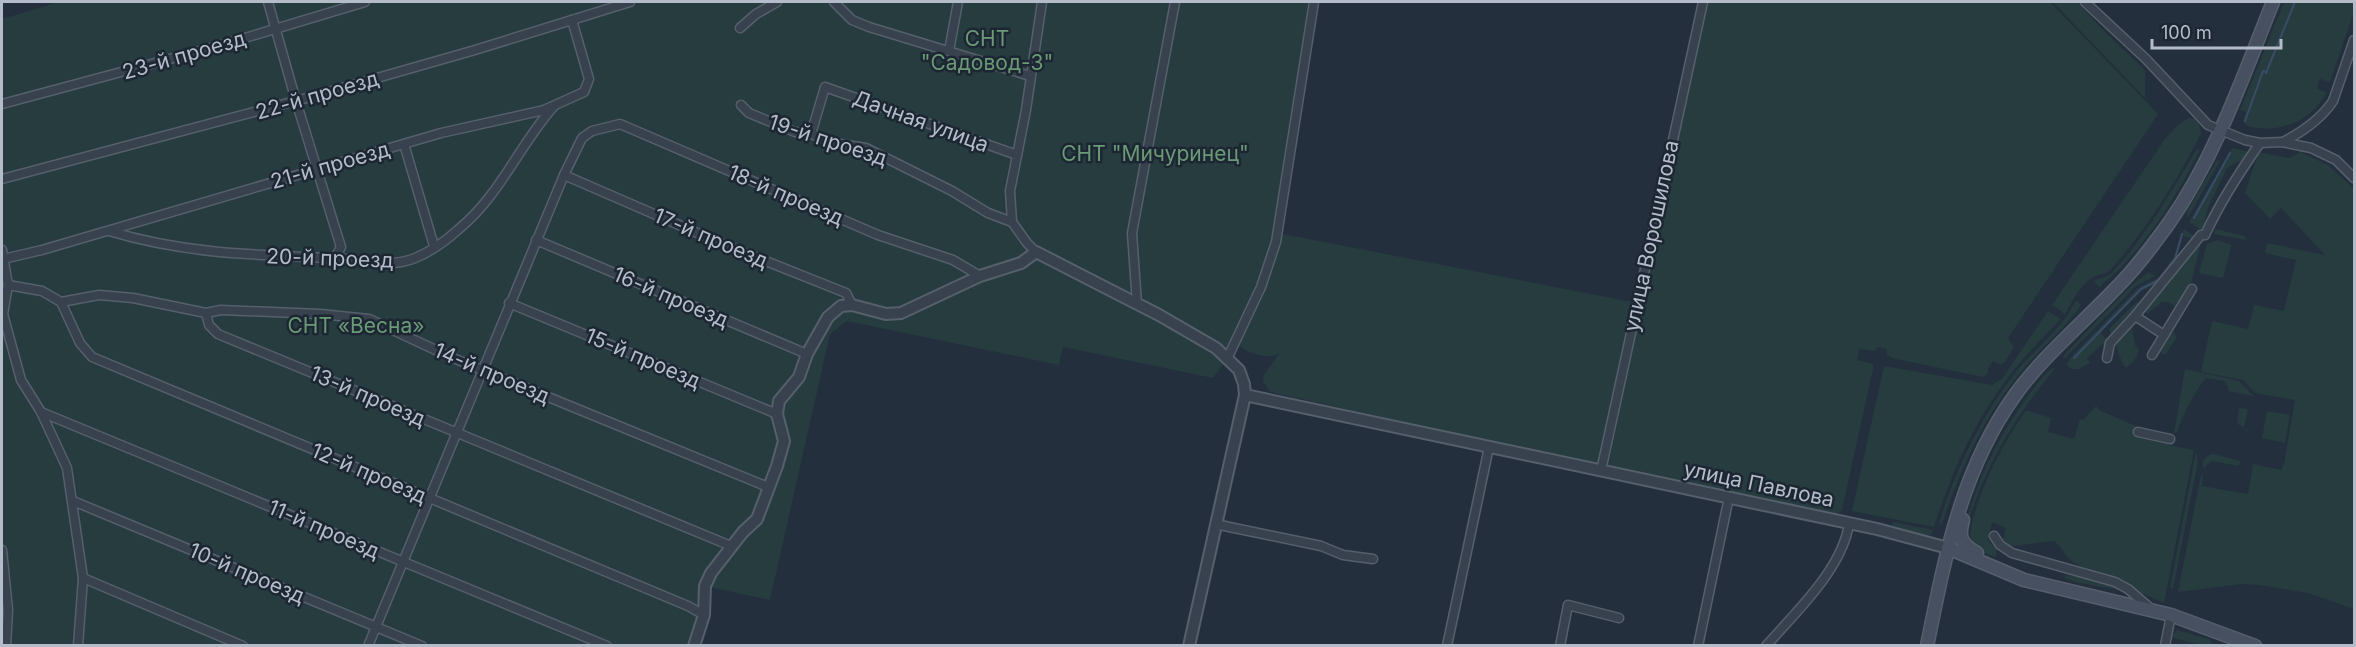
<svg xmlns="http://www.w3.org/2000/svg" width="2356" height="647" font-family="Inter,sans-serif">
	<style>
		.green { fill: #263c3f }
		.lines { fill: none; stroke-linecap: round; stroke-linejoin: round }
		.stream { stroke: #394c67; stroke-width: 2 }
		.minor-casing { stroke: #565f6c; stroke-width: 11 }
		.tertiary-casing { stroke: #565f6c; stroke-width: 14 }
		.secondary-casing { stroke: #565f6c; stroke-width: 15 }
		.minor { stroke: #38414e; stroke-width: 8 }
		.tertiary { stroke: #38414e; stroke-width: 10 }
		.secondary { stroke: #465061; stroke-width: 12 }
		.labels { text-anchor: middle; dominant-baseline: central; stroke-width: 5; stroke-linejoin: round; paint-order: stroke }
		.park-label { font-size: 21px; fill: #6b9a76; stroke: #1d2633 }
		.street-label { font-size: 21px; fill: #b4bcc9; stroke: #1d2633 }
	</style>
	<rect width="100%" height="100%" fill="#242f3e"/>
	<!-- green -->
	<g class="green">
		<path d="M59,2H1314L1278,233L1637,303L1602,467L1275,393L1269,391L1263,380L1264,375L1279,354C1265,359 1249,354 1237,344L1213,378L1063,347L1059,365L847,321L830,334L770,600L705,586L694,645L2,646V19Z"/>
		<polygon points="1703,2 2050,2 2158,114 2008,338 2014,347 2004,363 1999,364 1993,361 1988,368 1988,373 1983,377 1892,358 1887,355 1886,349 1878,347 1875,351 1860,349 1857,360 1873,364 1873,369 1842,510 1837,514 1613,468 1609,464"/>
		<polygon points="2053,2 2077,2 2101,28 2145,70 2145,98"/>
		<path d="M2284,2H2354V12L2330,82L2320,79L2317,89L2326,92C2317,117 2283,132 2259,128C2252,127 2246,127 2243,121L2246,112L2240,110Z"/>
		<path d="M2188,118L2194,119L2199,124L2201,133C2177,181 2148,227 2112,268C2107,274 2099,274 2092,278C2078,287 2073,301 2065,314L2052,305L2165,139L2178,125Z"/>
		<polygon points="2232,148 2246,151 2248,154 2244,159 2227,168 2209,205 2202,231 2189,222"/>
		<path d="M2197,149L2200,150C2175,199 2143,252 2099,287L2094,281L2111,274L2130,252L2156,216Z"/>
		<polygon points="2301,152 2328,165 2354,189 2354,609 2308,593 2259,585 2241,584 2178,592 2201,475 2203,476 2202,486 2248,494 2253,464 2281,470 2284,464 2295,400 2255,393 2243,380 2201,372 2212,321 2248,329 2254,305 2284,311 2296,260 2265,253 2267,243 2325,255 2281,208 2270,219 2245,193 2258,154 2262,153 2289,158"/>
		<polygon points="2217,160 2220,161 2187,219 2188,210"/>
		<polygon points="2184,229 2197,238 2195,240 2183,236 2176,259 2159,282 2141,291 2101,332 2106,340 2105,346 2102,344 2087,358 2090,363 2079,369 2072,369 2066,365 2072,356 2138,288 2158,278 2174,257"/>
		<polygon points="2215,229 2245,236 2246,240 2214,234"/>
		<polygon points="2217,240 2234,246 2231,246 2223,278 2199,273 2207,244"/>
		<polygon points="2199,241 2201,243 2191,284 2177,308 2169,302 2162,302 2147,314 2144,310 2170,282"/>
		<polygon points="2149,272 2155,276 2135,287 2063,360 2064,355 2133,284"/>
		<polygon points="2148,296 2112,338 2109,329 2134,304"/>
		<path d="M2076,300L2081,305C2065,328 2044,345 2026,366C1986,412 1961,467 1942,524L1939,523C1956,468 1980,419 2015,373C2035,348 2063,329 2076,300Z"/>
		<path d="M2048,311L2061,319C1994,384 1963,439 1934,527L1852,511L1884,366L1992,385L2002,379Z"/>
		<path d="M2128,327H2132L2135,345L2139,350L2136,358L2126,368C2120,361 2118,350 2114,341Z"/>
		<polygon points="2171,333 2175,333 2176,338 2166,354 2163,354 2159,350 2167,335"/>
		<path d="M2053,368L2055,369C2014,417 1984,468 1966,529H1964C1977,480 1998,436 2028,396C2035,387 2043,374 2053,368Z"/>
		<path d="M2185,369L2239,381L2254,396L2229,391L2225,381L2206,378C2197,388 2180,419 2177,433H2174Z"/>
		<path d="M2096,406L2101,411L2138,427L2170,433L2168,445L2194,450L2164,603L2078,565C2062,556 2066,550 2054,541L2013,546L2002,543L2006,528L1992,522L1988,540L1996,549V556L1994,557L1969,546C1971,538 1970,530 1972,523C1982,482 2003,444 2026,410L2051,418L2048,432L2074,439L2080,419L2083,420Z"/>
		<polygon points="2239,408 2248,409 2244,427 2237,424"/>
		<polygon points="2267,411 2290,415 2285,443 2262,438"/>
		<polygon points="2196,452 2198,461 2173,589 2170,588"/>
		<path d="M2213,454L2240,461V464L2238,466L2212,461L2204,468C2200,461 2207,455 2213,454Z"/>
		<path d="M1893,522L1933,530L1931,535C1921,537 1901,532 1892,525Z"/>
		<path d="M2066,575C2086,578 2109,580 2126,591L2079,583L2064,578Z"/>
		<polygon points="2177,630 2209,639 2213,645 2199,645 2171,637"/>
	</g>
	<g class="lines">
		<!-- stream -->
		<g class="stream">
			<polyline points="2266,73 2295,2"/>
			<polyline points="2245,121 2263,71 2267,72"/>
			<polyline points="2194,218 2230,153"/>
			<polyline points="2074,358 2141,289 2159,280 2175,259 2182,234"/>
		</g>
		<defs>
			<g id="minor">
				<polyline points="268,2 296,101 336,231 341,247 335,258"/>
				<polyline points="834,2 852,20 869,27 1030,76"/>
				<polyline points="2085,2 2146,59 2208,125 2245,140 2260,143 2282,142 2311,148 2336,160 2354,178"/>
				<polyline points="740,28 756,14 777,2"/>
				<polyline points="949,51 958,2"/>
				<polyline points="2,104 218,46 365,2"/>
				<polyline points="741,105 749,113 795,132 811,134 834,143 866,148 952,191 988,213 1012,222"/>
				<polyline points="811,134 825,87 1017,155"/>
				<path d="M2283,142C2302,132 2321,119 2333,101L2354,40"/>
				<polyline points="404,144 434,246"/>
				<polyline points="564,175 723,244 846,293 852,305"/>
				<polyline points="2,179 314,96 475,50 630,2"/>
				<path d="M109,231C185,254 255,255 334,258C359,259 390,269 415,258C430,252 448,239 460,228C500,195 520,144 554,106"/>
				<path d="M2205,235C2220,202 2239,173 2260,143"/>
				<polyline points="536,240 807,354"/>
				<polyline points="2,250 8,285 3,314 21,380 41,412 67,468 83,578 78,646"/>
				<polyline points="1036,252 1027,243 1012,222 1010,191 1026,110 1042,2"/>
				<polyline points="3,259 42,250 441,133 544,110 584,92 589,79 572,20"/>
				<polyline points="8,285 42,291 61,302 99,295 133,298 206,313 209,325 218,334 731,546"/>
				<polyline points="61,302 80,343 92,357 688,606 704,615"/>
				<polyline points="509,303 777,414"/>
				<polyline points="1137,304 1132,233 1175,2"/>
				<polyline points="206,313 221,310 320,314 369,319 453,358 768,487"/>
				<polyline points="2135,316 2201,235"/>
				<polyline points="2152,355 2192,289"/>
				<polyline points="1228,357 1261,287 1276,242 1314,2"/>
				<polyline points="2107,358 2110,343 2135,316 2164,335"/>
				<polyline points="41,412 607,646"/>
				<polyline points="2138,432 2170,439"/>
				<polyline points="1601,471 1703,2"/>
				<polyline points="73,501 422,646"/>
				<polyline points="1215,524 1321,546 1343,555 1373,559"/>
				<polyline points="1994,536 2000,545 2012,553 2115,582 2128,589 2150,608"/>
				<polyline points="2,550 8,610 6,646"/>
				<polyline points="83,578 243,646"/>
				<polyline points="368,646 564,175 582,138 592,131 620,124 878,235 953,260 980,276"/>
				<polyline points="1447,646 1489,447"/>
				<polyline points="1560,646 1568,605 1619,618"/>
				<polyline points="1698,646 1729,497"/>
				<path d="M1766,646C1796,612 1842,569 1849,524"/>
				<polyline points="2165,646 2171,615"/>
			</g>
			<g id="tertiary">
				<polyline points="1245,395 1877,529 1948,548"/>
				<polyline points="694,646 704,615 705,586 711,573 743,532 757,519 777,466 784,441 777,414 779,401 799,377 807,354 828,317 841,306 852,305 886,314 901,313 980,276 1021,263 1036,252 1159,315 1216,348 1239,370 1244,384 1245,395 1189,646"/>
			</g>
			<g id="secondary">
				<path d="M1963,520C1958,538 1961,544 1977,553"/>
				<polyline points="1948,548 2024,580 2171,615 2255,646"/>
				<path d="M1927,646C1945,557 1961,470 2015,395C2044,355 2084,322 2118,286C2137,267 2153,245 2169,223C2216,156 2243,76 2273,2"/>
			</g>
		</defs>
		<!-- minor casing -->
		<use href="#minor" class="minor-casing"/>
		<!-- tertiary casing -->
		<use href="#tertiary" class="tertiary-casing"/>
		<!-- secondary casing -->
		<use href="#secondary" class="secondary-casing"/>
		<!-- minor -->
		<use href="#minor" class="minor"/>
		<!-- tertiary -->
		<use href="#tertiary" class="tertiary"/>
		<!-- secondary -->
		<use href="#secondary" class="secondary"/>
	</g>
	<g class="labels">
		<!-- park labels -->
		<g class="park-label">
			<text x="987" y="38">СНТ<tspan x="987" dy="24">"Садовод-3"</tspan></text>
			<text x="1155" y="153">СНТ "Мичуринец"</text>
			<text x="356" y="325">СНТ «Весна»</text>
		</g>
		<!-- street labels -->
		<g class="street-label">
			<text transform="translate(184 55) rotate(-16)">23-й проезд</text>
			<text transform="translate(317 95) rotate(-16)">22-й проезд</text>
			<text transform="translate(921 121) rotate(20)">Дачная улица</text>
			<text transform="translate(828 140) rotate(18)">19-й проезд</text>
			<text transform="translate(330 165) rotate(-16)">21-й проезд</text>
			<text transform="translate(786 195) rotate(23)">18-й проезд</text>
			<text transform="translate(1651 236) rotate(-78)">улица Ворошилова</text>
			<text transform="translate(711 238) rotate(23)">17-й проезд</text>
			<text transform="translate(330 258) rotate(2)">20-й проезд</text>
			<text transform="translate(671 297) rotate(23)">16-й проезд</text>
			<text transform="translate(643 358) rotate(23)">15-й проезд</text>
			<text transform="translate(492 373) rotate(23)">14-й проезд</text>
			<text transform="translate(368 396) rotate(23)">13-й проезд</text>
			<text transform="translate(369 473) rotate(23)">12-й проезд</text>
			<text transform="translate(1759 484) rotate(12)">улица Павлова</text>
			<text transform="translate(324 529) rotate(23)">11-й проезд</text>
			<text transform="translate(247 573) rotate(23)">10-й проезд</text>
		</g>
	</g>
	<!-- border -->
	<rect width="2356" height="647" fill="none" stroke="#b4bcc9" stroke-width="6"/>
	<!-- scale -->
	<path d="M2152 39v9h129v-9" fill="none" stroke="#b4bcc9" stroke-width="3"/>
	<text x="2161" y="39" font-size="18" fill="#b4bcc9" stroke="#1d2633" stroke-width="4.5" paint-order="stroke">100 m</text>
</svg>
